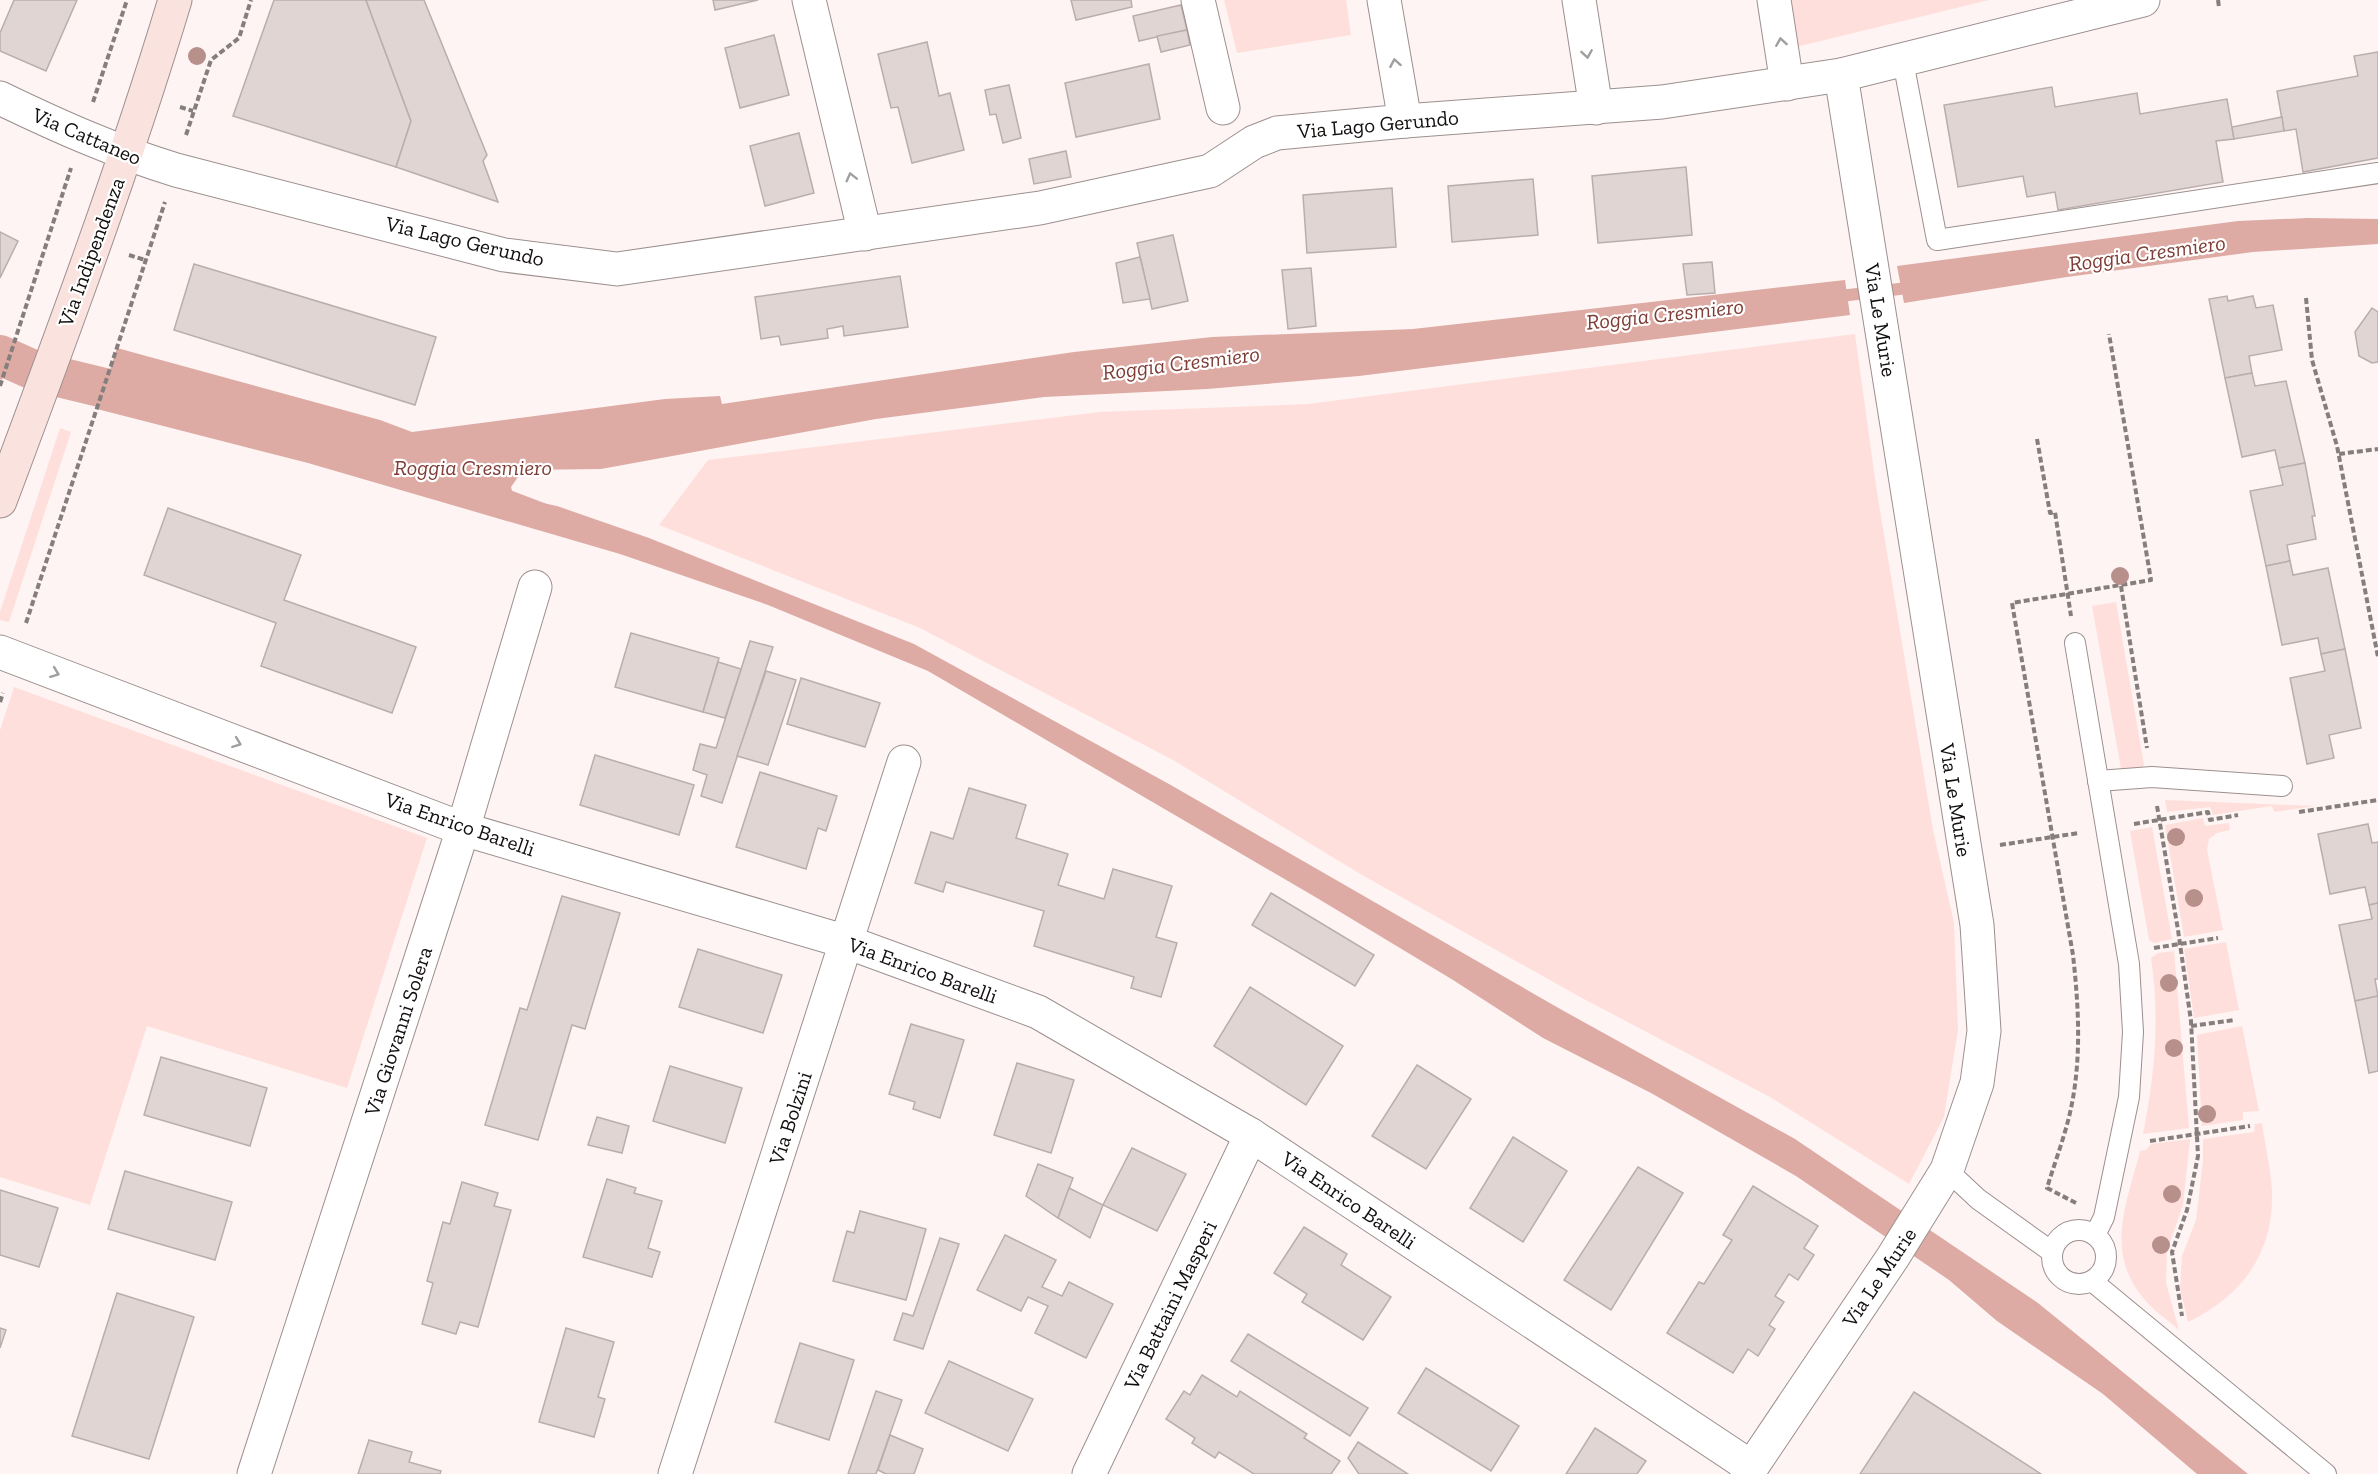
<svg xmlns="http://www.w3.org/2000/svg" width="2378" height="1474" font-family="'Zilla Slab',serif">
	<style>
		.green { fill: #ffdfdb }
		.water { fill: #ddaba4 }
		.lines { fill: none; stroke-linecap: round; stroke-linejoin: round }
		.stream { stroke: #ddaba4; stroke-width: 12 }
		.canal { stroke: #ddaba4; stroke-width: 40 }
		.building { fill: #e1d5d3; stroke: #b9aeac; stroke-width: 1.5 }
		.lane-casing { stroke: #9c908f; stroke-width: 22 }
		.street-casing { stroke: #9c908f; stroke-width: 35 }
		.secondary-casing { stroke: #9c908f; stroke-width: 35 }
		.path { stroke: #857e7d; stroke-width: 4; stroke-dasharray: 6 3; stroke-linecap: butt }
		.lane { stroke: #fff; stroke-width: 20 }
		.street { stroke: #fff; stroke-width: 33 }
		.secondary { stroke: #fae2df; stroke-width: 33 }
		.tree { fill: #b78f8b }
		.oneway { stroke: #a09f9e }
		.labels { text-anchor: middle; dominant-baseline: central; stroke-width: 4.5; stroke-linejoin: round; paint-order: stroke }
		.street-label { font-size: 21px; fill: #110e0d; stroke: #fff }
		.water-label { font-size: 22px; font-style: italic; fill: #7e3e37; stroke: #fff }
	</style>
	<rect width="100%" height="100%" fill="#fef4f3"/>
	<!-- green -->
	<g class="green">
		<polygon points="1224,0 1346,0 1351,35 1237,53"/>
		<polygon points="1789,0 1989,0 1796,47"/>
		<polygon points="1855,334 1876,486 1933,830 1954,923 1958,1030 1944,1117 1909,1184 1770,1097 1582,998 1362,875 1173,760 920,628 659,525 708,460 1100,412 1308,404"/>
		<polygon points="60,428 71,432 9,622 0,620 0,612"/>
		<polygon points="2116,602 2144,765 2140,771 2122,774 2092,606"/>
		<polygon points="14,687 427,838 347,1088 147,1026 90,1205 0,1177 0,730"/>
		<polygon points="2165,800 2315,806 2274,812 2272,806 2213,815 2210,807 2167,812"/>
		<polygon points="2203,818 2205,826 2229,823 2230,830 2217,833 2209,839 2207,850 2223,930 2184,937 2165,825"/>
		<polygon points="2152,827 2172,939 2154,943 2149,940 2130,831"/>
		<polygon points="2226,942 2239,1010 2194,1018 2184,949"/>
		<path d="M2174,951L2189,1128L2143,1134C2155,1074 2160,1018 2151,958L2158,953Z"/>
		<polygon points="2242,1026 2259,1111 2243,1112 2243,1120 2202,1126 2197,1035"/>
		<path d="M2262,1123C2265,1146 2271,1169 2272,1192C2274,1253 2242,1296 2188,1322L2180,1289L2182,1256L2196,1220L2203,1160V1139L2254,1132L2255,1124Z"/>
		<path d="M2190,1139L2183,1205L2167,1251L2166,1283L2179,1330C2168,1320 2154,1311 2144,1299C2104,1252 2127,1203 2140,1151L2146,1150L2151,1144Z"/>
	</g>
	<!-- water -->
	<g class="water">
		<polygon points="2308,218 2378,219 2378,244 2253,252 2067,277 1904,303 1897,266 2238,221"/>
		<polygon points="1845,280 1850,315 1359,376 1207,389 1044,397 876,419 601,469 523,470 511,487 515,503 521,506 527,507 538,502 557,506 649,538 914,644 1169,784 1562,1010 1795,1139 2038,1303 2248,1474 2197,1474 2103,1394 1997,1321 1949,1280 1796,1176 1651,1093 1543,1038 1453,980 1317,898 928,671 768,605 620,554 308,463 97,409 117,348 380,420 412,432 665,399 720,396 722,404 1074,352 1212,337 1413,329"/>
		<polygon points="0,342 13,347 2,380 0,379"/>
	</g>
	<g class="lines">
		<!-- stream -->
		<g class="stream">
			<polyline points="1832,297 1916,287"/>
			<polyline points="498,492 546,510"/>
		</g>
		<!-- canal -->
		<polyline class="canal" points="0,355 38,372 158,401"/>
	</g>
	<!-- building -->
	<g class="building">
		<polygon points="14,0 77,0 46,71 0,51 0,33"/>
		<polygon points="274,0 366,0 411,121 396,167 233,116"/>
		<polygon points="366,0 424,0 487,155 483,161 498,202 396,167 411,121"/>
		<polygon points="713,0 758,0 715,10"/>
		<polygon points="1071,0 1131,0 1132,7 1076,20"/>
		<polygon points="1181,5 1187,30 1139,41 1133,16"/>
		<polygon points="1187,30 1190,45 1161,52 1157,36"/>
		<polygon points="774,35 789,95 740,108 725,48"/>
		<polygon points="927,42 939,96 950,93 964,150 912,163 898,107 891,108 878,54"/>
		<polygon points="2378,52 2378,158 2303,172 2296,129 2284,131 2277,91 2358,76 2354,56"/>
		<polygon points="1149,64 1160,119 1076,137 1065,83"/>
		<polygon points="1009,85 1021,138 1003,143 996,114 990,115 985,90"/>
		<polygon points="2052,87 2055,107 2137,93 2140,114 2227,99 2234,139 2216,141 2223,182 2058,210 2055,192 2027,197 2023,176 1958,187 1944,105"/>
		<polygon points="2282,117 2284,131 2234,139 2232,127"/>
		<polygon points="799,133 814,193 765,206 750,146"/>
		<polygon points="1066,151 1071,177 1034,184 1029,159"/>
		<polygon points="1686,167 1692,235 1598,243 1592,176"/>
		<polygon points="1533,179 1538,235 1452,242 1448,186"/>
		<polygon points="1392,188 1396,247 1307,253 1303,195"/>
		<polygon points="0,232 18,241 0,278"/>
		<polygon points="1173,235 1188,301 1152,309 1137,243"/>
		<polygon points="1140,257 1150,299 1123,303 1116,263"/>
		<polygon points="1712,262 1715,293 1687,295 1683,264"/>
		<polygon points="194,264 436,337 415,405 174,330"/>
		<polygon points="1311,268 1316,326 1288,329 1282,270"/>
		<polygon points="900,276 908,327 844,336 843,326 827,329 828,338 781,345 779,336 761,339 755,297"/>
		<polygon points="2227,296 2228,301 2253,296 2256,308 2273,305 2282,350 2249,356 2252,373 2225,378 2209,299"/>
		<polygon points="2372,308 2378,312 2378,362 2372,363 2359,356 2355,332"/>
		<polygon points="2252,373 2255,386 2286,381 2305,463 2279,468 2275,450 2242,457 2225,378"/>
		<polygon points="2305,463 2315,516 2312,516 2316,539 2287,545 2290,561 2266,566 2250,491 2283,485 2279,468"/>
		<polygon points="168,508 301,555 284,600 416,647 392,713 261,666 276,623 144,575"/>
		<polygon points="2290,561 2293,575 2328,568 2345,649 2321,654 2318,638 2282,645 2266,566"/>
		<polygon points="631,633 719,658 703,712 615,687"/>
		<polygon points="750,641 773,647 722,803 701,796 707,775 693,770 700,744 716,748"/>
		<polygon points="2345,649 2361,728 2329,735 2334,758 2307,764 2290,678 2325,671 2321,654"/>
		<polygon points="718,662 741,669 725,718 703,712"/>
		<polygon points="766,671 796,680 768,765 737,756"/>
		<polygon points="801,678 880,703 865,747 787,724"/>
		<polygon points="595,755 694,785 679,835 580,805"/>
		<polygon points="760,772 837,796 826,831 818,828 806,869 736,847"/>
		<polygon points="969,788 1026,805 1016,838 1068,854 1058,885 1104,899 1113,869 1172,886 1156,937 1177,943 1161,997 1131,988 1134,977 1034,946 1044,911 946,882 943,892 915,883 931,832 953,839"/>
		<polygon points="2368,824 2372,843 2378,842 2378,903 2369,905 2365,887 2330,894 2318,834"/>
		<polygon points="1271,893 1374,955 1355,986 1252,925"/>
		<polygon points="562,896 620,913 585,1029 572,1025 538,1140 485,1125 520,1008 527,1010"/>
		<polygon points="2378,903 2378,979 2375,979 2378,996 2355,1001 2339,925 2372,919 2369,905"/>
		<polygon points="698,949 782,975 763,1033 679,1007"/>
		<polygon points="1250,987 1343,1046 1306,1105 1214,1046"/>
		<polygon points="2378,996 2378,1071 2369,1073 2355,1001"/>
		<polygon points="911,1024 964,1040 940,1118 913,1109 915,1102 889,1094"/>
		<polygon points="161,1057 267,1088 250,1146 144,1115"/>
		<polygon points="1017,1063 1074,1080 1051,1153 994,1135"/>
		<polygon points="1417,1065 1471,1099 1426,1169 1372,1136"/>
		<polygon points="670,1066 742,1088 725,1143 653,1121"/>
		<polygon points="597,1117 629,1126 622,1153 588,1145"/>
		<polygon points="1513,1137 1567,1171 1523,1242 1470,1208"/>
		<polygon points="1132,1148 1186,1174 1157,1231 1103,1205"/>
		<polygon points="1038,1164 1073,1178 1058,1218 1026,1196"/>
		<polygon points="1638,1167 1683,1193 1611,1310 1564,1280"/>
		<polygon points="125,1171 232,1202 215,1260 108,1229"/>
		<polygon points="607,1179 636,1188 634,1193 662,1201 648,1248 660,1252 652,1277 583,1257"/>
		<polygon points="462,1182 498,1193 494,1206 511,1210 478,1327 460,1322 456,1334 422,1324 433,1283 427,1281 443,1222 450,1224"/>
		<polygon points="1753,1186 1818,1226 1804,1248 1814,1255 1798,1280 1789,1274 1775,1296 1784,1302 1769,1325 1775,1329 1758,1356 1748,1349 1733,1373 1667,1333 1699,1282 1704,1284 1732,1240 1723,1235"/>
		<polygon points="1069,1188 1103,1205 1090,1238 1058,1218"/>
		<polygon points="0,1190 58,1208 39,1267 0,1255"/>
		<polygon points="860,1211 926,1229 906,1300 833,1281 847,1231 854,1233"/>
		<polygon points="1304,1227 1347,1254 1341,1265 1391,1297 1363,1340 1302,1302 1307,1294 1274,1273"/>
		<polygon points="1005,1235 1056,1260 1042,1287 1062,1296 1069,1282 1113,1304 1086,1358 1035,1333 1048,1306 1028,1297 1021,1311 977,1290"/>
		<polygon points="940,1238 959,1244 923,1349 894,1340 903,1313 913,1316"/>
		<polygon points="117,1293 194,1317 149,1459 72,1436"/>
		<polygon points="0,1328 6,1330 0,1348"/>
		<polygon points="566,1328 614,1342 598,1397 605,1399 594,1437 539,1422"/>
		<polygon points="1248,1334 1368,1408 1350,1436 1231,1361"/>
		<polygon points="800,1343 854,1360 829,1440 775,1422"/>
		<polygon points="949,1361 1033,1399 1008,1451 925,1413"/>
		<polygon points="1426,1368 1519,1426 1491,1471 1398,1413"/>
		<polygon points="1202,1375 1237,1397 1240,1391 1307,1434 1304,1438 1340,1461 1331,1474 1254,1474 1219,1452 1215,1458 1192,1443 1195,1438 1166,1419 1184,1391 1190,1395"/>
		<polygon points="876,1391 902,1400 876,1474 848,1474"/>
		<polygon points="1914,1392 2041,1474 1860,1474"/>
		<polygon points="1595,1428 1646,1461 1637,1474 1566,1474"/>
		<polygon points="890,1435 923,1449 914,1474 886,1474 878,1470"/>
		<polygon points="369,1440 412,1452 409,1462 441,1471 440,1474 358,1474"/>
		<polygon points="1358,1442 1408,1474 1359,1474 1348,1458"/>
	</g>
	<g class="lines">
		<defs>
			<g id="lane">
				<polyline points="1903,61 1937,240 2378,173"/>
				<polyline points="2075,643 2129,964 2133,1032 2129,1097 2104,1217 2095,1235"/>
				<polyline points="2098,781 2152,777 2282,786"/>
				<polyline points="1947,1170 1978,1199 2052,1252"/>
				<circle cx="2079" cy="1257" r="27"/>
				<polyline points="2092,1281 2326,1474"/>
			</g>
			<g id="street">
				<polyline points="809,0 865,234"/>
				<polyline points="1198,0 1223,108"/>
				<polyline points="1384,0 1405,121"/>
				<polyline points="1579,0 1596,108"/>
				<polyline points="1774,0 1787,84"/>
				<path d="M0,98C58,126 114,151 176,170L504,255L617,269L1040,208L1210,171L1254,142L1277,133L1405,121L1662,102L1841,75L2143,0"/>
				<polyline points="0,652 463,829 847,942 1038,1012 1251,1135 1751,1467"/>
				<polyline points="254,1474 463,829 535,587"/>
				<polyline points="675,1474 904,762"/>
				<polyline points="1089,1474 1251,1135"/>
				<polyline points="1747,1474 1893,1257 1947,1170 1977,1083 1984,1031 1977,925 1841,75"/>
			</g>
			<path id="secondary" d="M0,501C62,335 124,169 175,0"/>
		</defs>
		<!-- lane casing -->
		<use href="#lane" class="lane-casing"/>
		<!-- street casing -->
		<use href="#street" class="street-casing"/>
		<!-- secondary casing -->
		<use href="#secondary" class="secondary-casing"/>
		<!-- path -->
		<g class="path">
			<polyline points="2218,0 2219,7"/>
			<polyline points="93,102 127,0"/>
			<polyline points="180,107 193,111"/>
			<polyline points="186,135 211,60 239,38 251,0"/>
			<polyline points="129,255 145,260"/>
			<polyline points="2306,298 2312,360 2337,446 2378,657"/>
			<polyline points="0,386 71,168"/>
			<polyline points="2037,439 2050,513 2055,512 2071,616"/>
			<polyline points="2339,454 2378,449"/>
			<polyline points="2121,586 2147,748"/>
			<polyline points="26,623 165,202"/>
			<polyline points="0,702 3,693"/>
			<polyline points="2157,806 2178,930 2191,1021 2198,1156 2187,1210 2172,1252 2182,1316"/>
			<polyline points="2299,812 2378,800"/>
			<polyline points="2134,824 2208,812 2210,820 2238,815"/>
			<polyline points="2000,845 2079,833"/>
			<polyline points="2154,948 2218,938"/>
			<polyline points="2191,1026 2235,1020"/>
			<polyline points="2150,1141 2250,1126"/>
			<path d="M2076,1203L2047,1188C2054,1165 2063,1141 2069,1117C2082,1064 2079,1009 2073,955L2012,603L2151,580L2109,334"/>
		</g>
		<!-- lane -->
		<use href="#lane" class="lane"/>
		<!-- street -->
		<use href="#street" class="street"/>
		<!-- secondary -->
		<use href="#secondary" class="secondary"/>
	</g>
	<!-- trees -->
	<g class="tree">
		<circle cx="197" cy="56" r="9"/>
		<circle cx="2120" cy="576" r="9"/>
		<circle cx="2176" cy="837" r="9"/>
		<circle cx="2194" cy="898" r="9"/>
		<circle cx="2169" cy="983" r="9"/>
		<circle cx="2174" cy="1048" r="9"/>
		<circle cx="2207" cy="1114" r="9"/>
		<circle cx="2172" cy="1194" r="9"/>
		<circle cx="2161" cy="1245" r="9"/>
	</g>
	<!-- one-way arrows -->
	<defs><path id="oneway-chevron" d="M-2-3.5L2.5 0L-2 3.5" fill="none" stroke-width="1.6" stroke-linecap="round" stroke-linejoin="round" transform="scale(1.5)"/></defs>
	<g class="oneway">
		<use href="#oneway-chevron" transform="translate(1781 42) rotate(-99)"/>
		<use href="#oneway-chevron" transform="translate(1587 54) rotate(81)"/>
		<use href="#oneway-chevron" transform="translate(1395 63) rotate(-100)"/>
		<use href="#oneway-chevron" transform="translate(851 177) rotate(-104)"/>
		<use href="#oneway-chevron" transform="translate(55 673) rotate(21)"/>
		<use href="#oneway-chevron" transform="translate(237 743) rotate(21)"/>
	</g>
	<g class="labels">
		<!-- street labels -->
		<g class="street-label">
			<text transform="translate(1378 124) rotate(-5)">Via Lago Gerundo</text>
			<text transform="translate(87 136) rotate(23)">Via Cattaneo</text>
			<text transform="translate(465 241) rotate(13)">Via Lago Gerundo</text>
			<text transform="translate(91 252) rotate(-70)">Via Indipendenza</text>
			<text transform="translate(1881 320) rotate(81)">Via Le Murie</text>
			<text transform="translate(1956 800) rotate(81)">Via Le Murie</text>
			<text transform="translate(460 824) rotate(19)">Via Enrico Barelli</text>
			<text transform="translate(923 970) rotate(20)">Via Enrico Barelli</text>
			<text transform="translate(398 1031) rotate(-72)">Via Giovanni Solera</text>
			<text transform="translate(790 1118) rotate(-72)">Via Bolzini</text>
			<text transform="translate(1349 1200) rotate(34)">Via Enrico Barelli</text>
			<text transform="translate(1879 1277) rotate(-56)">Via Le Murie</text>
			<text transform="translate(1170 1305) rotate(-64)">Via Battaini Masperi</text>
		</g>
		<!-- water labels -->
		<g class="water-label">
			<text transform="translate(2147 253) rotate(-8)">Roggia Cresmiero</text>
			<text transform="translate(1665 314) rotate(-6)">Roggia Cresmiero</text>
			<text transform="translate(1181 363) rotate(-7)">Roggia Cresmiero</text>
			<text x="473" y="467">Roggia Cresmiero</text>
		</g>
	</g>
</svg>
